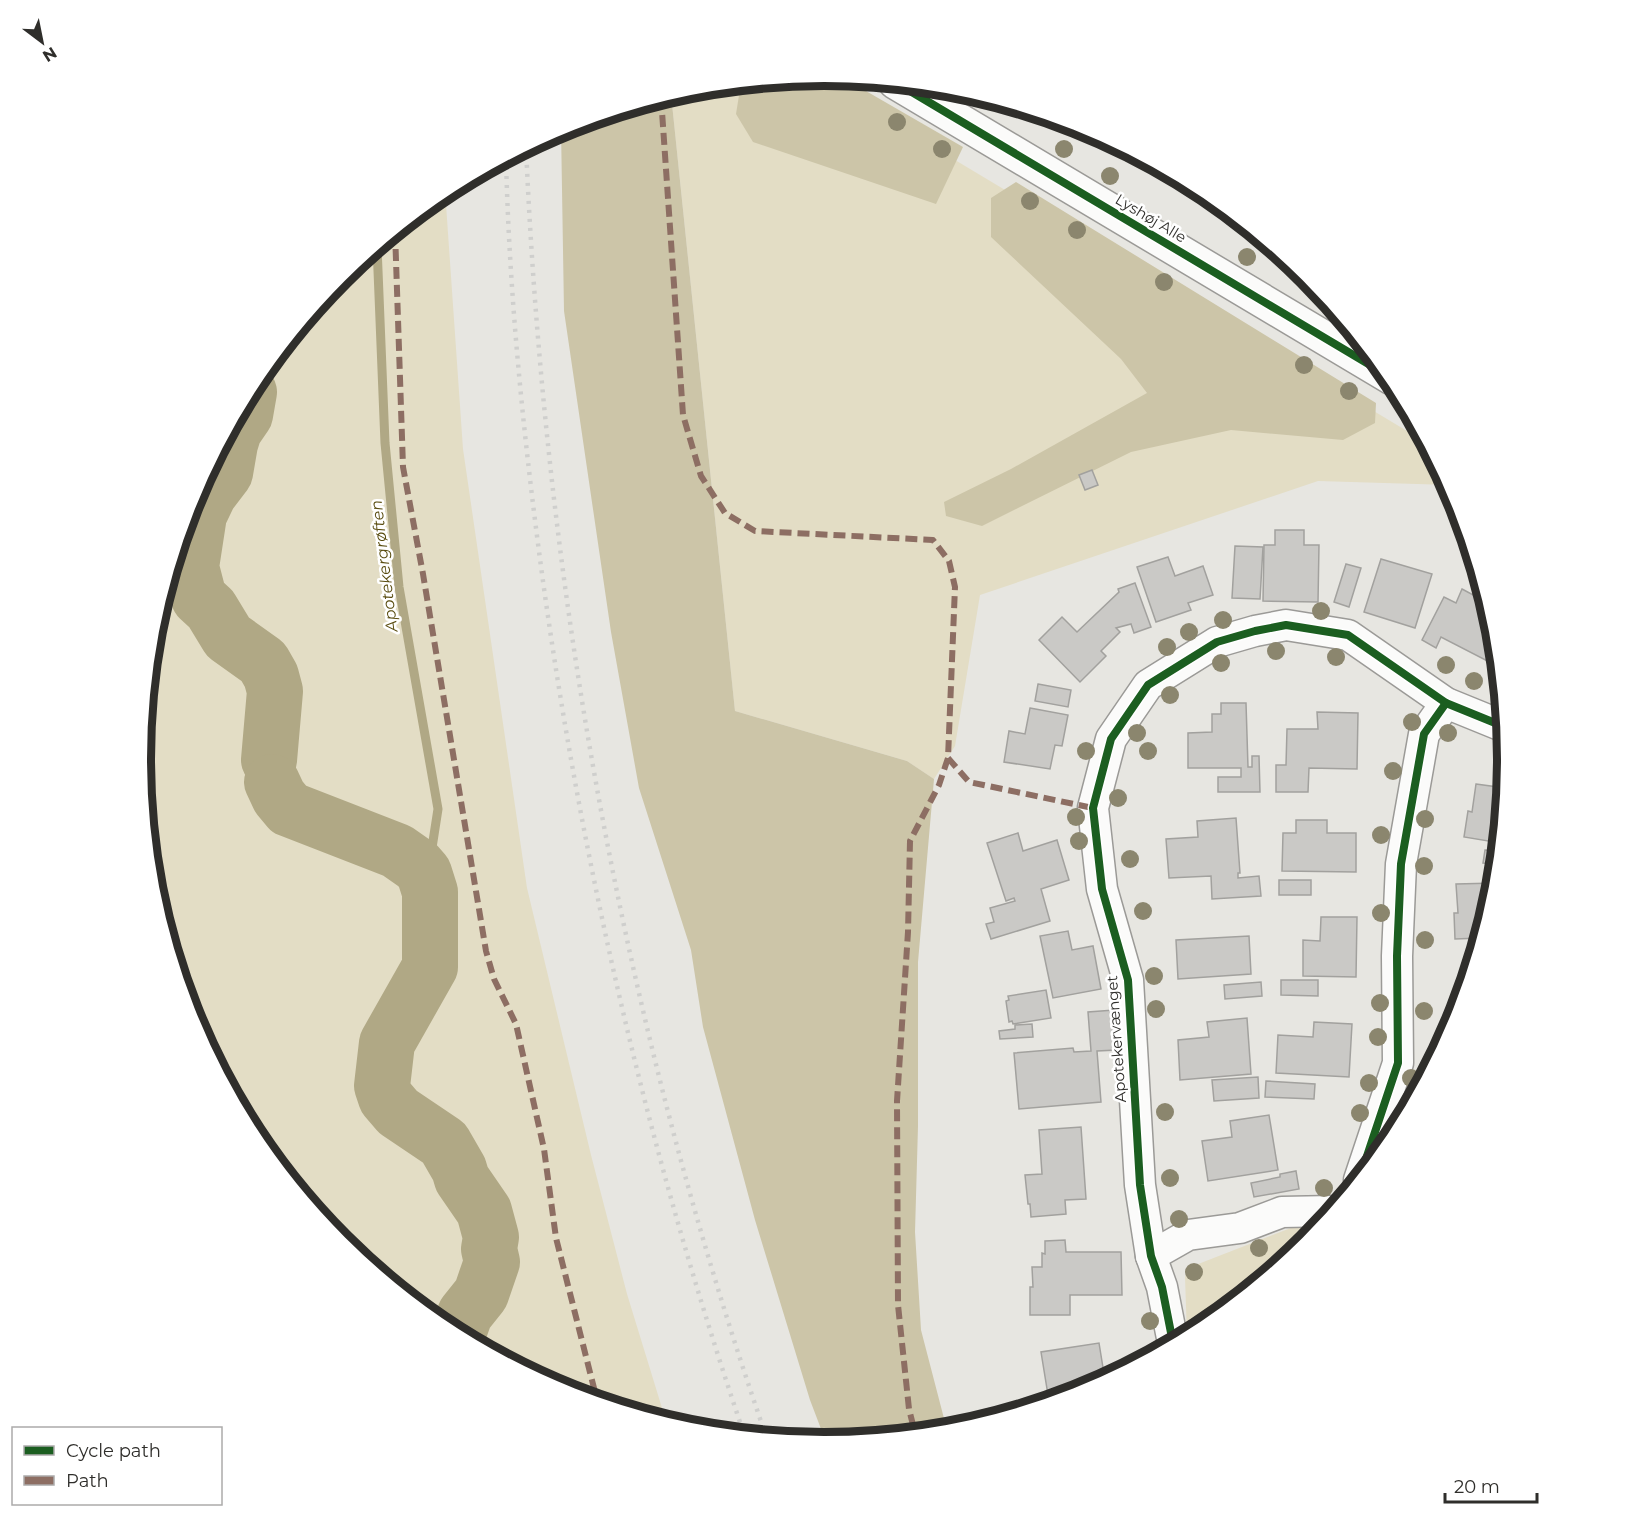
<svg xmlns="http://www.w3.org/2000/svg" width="1649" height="1517" font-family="Montserrat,sans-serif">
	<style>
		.green { fill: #e3ddc5 }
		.forest { fill: #ccc5a8 }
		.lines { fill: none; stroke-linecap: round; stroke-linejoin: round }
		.stream { stroke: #b0a885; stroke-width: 9 }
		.river { stroke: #b0a885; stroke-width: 56 }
		.building { fill: #cac9c6; stroke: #a2a19e; stroke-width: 1.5 }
		.minor-casing { stroke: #9b9a97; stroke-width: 33 }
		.tertiary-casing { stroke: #9b9a97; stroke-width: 36 }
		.minor { stroke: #fbfbfa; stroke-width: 30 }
		.tertiary { stroke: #fbfbfa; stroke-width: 33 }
		.rail { stroke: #cfcfcd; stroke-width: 4.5; stroke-dasharray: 3 6; stroke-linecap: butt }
		.quiet { stroke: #8d6e63; stroke-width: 6; stroke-dasharray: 12 6; stroke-linecap: butt }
		.cycleway-casing { stroke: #fff; stroke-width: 11 }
		.cycleway { stroke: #1b5e20; stroke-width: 8 }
		.tree { fill: #8b866e }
		.labels { text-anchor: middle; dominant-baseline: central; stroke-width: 5; stroke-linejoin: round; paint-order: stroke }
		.street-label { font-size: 15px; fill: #2f2e2b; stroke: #fff }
		.water-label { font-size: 16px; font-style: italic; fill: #584b0e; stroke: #fff }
		.rim { fill: none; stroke: #2f2e2b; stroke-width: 8 }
	</style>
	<rect width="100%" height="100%" fill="#e7e6e1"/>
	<!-- green -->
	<g class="green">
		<polygon points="815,76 1427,443 1450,485 1318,481 980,595 955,746 934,779 907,761 735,711 671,94 692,88"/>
		<polygon points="445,190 463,449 527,888 591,1155 627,1294 666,1421 563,1390 444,1327 341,1242 256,1138 193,1020 154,892 144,789 146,763 143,733 154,625 193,497 256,378 341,275"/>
		<polygon points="1322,1224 1308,1242 1204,1327 1187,1336 1185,1277 1188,1268 1296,1226"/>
	</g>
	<!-- forest -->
	<g class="forest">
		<polygon points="825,75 840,76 963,147 936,204 753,142 736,114 741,83"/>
		<polygon points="671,94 735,711 907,761 934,779 918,962 918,1126 915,1232 921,1330 947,1430 826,1442 810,1400 755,1220 703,1027 691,950 639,788 611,632 564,311 561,128"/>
		<polygon points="1016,182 1376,403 1375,423 1343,440 1231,430 1131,452 982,526 946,516 944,502 1011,469 1147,393 1121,359 991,237 991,198"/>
	</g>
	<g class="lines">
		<!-- stream -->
		<polyline class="stream" points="377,246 385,443 399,587 438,809 427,880"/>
		<!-- river -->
		<g class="river">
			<polyline points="249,392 245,415 234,431 230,444 225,473 209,494 199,515 191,567 199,598 211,609 228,637 263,662 271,676 275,691 269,760"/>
			<polyline points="272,782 279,797 289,809 397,851 417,865 424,873 430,892 430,967 387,1043 382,1086 386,1098 398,1112 444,1143 459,1169 462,1179 484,1211 491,1237 489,1249 492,1262 481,1294 465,1314 458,1334"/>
		</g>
	</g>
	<!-- building -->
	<g class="building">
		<polygon points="1092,470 1098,485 1085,490 1079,475"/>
		<polygon points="1275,530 1304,530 1304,545 1319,545 1318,602 1263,601 1264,545 1275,545"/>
		<polygon points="1235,546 1263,547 1260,599 1232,598"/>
		<polygon points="1168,557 1175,576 1203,566 1213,595 1188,603 1191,610 1156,622 1137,567"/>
		<polygon points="1381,559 1432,574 1415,628 1364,612"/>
		<polygon points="1346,564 1361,568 1349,607 1334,602"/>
		<polygon points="1135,583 1151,627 1134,633 1131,624 1116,628 1120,632 1101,651 1106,656 1080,682 1039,640 1062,617 1077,632 1119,592 1118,589"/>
		<polygon points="1462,589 1475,596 1477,591 1486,595 1495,625 1499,667 1441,637 1436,648 1422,640 1444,597 1456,603"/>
		<polygon points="1038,684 1071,690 1068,707 1035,701"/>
		<polygon points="1221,703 1246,703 1248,767 1252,767 1252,756 1259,756 1260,792 1218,792 1218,777 1241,777 1241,768 1188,768 1188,733 1212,732 1212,714 1221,714"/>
		<polygon points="1030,708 1068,715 1062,746 1055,745 1050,769 1004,762 1009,731 1025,734"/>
		<polygon points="1317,712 1358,713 1357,769 1309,768 1308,792 1276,792 1276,765 1286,765 1287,729 1318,729"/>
		<polygon points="1476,784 1505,788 1500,843 1464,837 1468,811 1472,812"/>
		<polygon points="1236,818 1240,873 1238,873 1238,878 1259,876 1261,896 1212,899 1211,876 1169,878 1166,839 1198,837 1197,821"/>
		<polygon points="1296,820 1327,820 1327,833 1356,833 1356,872 1282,871 1283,833 1296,833"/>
		<polygon points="1018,833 1023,851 1057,840 1069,880 1041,889 1050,921 991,939 986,924 994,922 990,908 1015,901 1014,898 1006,901 987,843"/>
		<polygon points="1485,850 1499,851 1498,864 1483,863"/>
		<rect x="1279" y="880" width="32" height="15"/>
		<polygon points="1496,883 1495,892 1481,938 1455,939 1454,913 1458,913 1456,884"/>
		<polygon points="1321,917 1357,917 1356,977 1303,976 1303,940 1320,941"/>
		<polygon points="1068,931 1072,950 1093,946 1101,989 1053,998 1040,936"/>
		<polygon points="1249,936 1251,974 1178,979 1176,940"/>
		<polygon points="1281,980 1318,980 1318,996 1281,995"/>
		<polygon points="1261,982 1262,996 1225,999 1224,985"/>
		<polygon points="1046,990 1051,1018 1013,1024 1012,1021 1009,1022 1006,1001 1009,1000 1008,996"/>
		<polygon points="1458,990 1465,990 1459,1011"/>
		<polygon points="1114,1010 1117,1050 1097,1051 1101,1102 1019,1109 1014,1053 1073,1048 1074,1052 1091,1051 1088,1012"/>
		<polygon points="1247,1018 1251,1074 1180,1080 1178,1040 1209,1037 1207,1022"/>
		<polygon points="1314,1022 1352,1024 1349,1077 1276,1073 1278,1035 1313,1037"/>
		<polygon points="1032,1024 1033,1037 1000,1039 999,1031 1015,1029 1015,1025"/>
		<polygon points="1258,1077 1259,1098 1214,1101 1212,1080"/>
		<polygon points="1266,1081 1315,1084 1314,1099 1265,1097"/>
		<polygon points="1269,1115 1278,1170 1208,1181 1202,1141 1232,1137 1230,1121"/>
		<polygon points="1081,1127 1086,1199 1065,1200 1066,1214 1031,1217 1030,1204 1028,1204 1025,1175 1042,1174 1039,1130"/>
		<polygon points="1296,1171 1299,1189 1254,1197 1251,1183 1280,1177 1280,1174"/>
		<polygon points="1065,1240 1066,1252 1121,1252 1122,1295 1070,1295 1070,1315 1030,1315 1030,1287 1033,1287 1032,1267 1042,1267 1042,1253 1045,1254 1045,1241"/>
		<polygon points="1099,1343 1105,1380 1086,1390 1049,1401 1041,1352"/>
	</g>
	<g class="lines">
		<defs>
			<g id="minor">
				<polyline points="1359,1180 1398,1063 1397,956 1401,864 1424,734 1446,703"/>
				<polyline points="1151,1256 1188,1235 1240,1228 1282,1212 1333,1211"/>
				<polyline points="1173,1343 1162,1287 1151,1256 1140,1185 1128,980 1102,889 1093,808 1111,739 1148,685 1217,642 1255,631 1286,625 1348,635 1446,703 1505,727"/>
			</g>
			<polyline id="tertiary" points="895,82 1392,378"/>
		</defs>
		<!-- minor casing -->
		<use href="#minor" class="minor-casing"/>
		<!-- tertiary casing -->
		<use href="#tertiary" class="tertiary-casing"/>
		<!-- minor -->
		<use href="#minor" class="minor"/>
		<!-- tertiary -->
		<use href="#tertiary" class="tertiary"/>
		<!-- rail -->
		<g class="rail">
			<path d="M526,147C545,585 622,1021 766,1436"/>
			<path d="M506,158C509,284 521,411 537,536C576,841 645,1143 744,1434"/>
		</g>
		<!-- quiet -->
		<g class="quiet">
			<polyline points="661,97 683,415 701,476 725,513 755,531 933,540 949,561 955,587 948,758 939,785 910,841 908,932 897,1101 898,1305 909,1409 915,1433"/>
			<polyline points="395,231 403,467 423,574 486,951 494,979 516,1024 544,1149 556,1238 597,1400"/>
			<polyline points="948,758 969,782 1093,808"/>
		</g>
		<defs>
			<g id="cycleway">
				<polyline points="895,82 1392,378"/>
				<polyline points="1359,1180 1398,1063 1397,956 1401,864 1424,734 1446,703"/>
				<polyline points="1173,1343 1162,1287 1151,1256 1140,1185 1128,980 1102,889 1093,808 1111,739 1148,685 1217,642 1255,631 1286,625 1348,635 1446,703 1505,727"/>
			</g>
		</defs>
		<!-- cycleway casing -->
		<use href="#cycleway" class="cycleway-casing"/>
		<!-- cycleway -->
		<use href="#cycleway" class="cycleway"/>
	</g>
	<!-- trees -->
	<g class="tree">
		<circle cx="897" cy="122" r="9"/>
		<circle cx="942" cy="149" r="9"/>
		<circle cx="1064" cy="149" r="9"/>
		<circle cx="1110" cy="176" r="9"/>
		<circle cx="1030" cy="201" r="9"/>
		<circle cx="1077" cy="230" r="9"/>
		<circle cx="1247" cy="257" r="9"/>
		<circle cx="1164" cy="282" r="9"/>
		<circle cx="1304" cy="365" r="9"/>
		<circle cx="1349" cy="391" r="9"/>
		<circle cx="1321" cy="611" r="9"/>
		<circle cx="1223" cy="620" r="9"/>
		<circle cx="1189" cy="632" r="9"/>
		<circle cx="1167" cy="647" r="9"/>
		<circle cx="1276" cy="651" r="9"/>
		<circle cx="1336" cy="657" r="9"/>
		<circle cx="1221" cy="663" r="9"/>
		<circle cx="1446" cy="665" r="9"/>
		<circle cx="1474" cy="681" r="9"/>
		<circle cx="1170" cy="695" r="9"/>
		<circle cx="1412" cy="722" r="9"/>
		<circle cx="1137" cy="733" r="9"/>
		<circle cx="1448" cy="733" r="9"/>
		<circle cx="1086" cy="751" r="9"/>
		<circle cx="1148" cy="751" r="9"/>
		<circle cx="1393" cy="771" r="9"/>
		<circle cx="1118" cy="798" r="9"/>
		<circle cx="1076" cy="817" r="9"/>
		<circle cx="1425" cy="819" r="9"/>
		<circle cx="1381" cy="835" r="9"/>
		<circle cx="1079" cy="841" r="9"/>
		<circle cx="1130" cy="859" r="9"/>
		<circle cx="1424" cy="866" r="9"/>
		<circle cx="1143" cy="911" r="9"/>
		<circle cx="1381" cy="913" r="9"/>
		<circle cx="1425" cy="940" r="9"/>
		<circle cx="1154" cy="976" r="9"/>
		<circle cx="1380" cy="1003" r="9"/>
		<circle cx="1156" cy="1009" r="9"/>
		<circle cx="1424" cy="1011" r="9"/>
		<circle cx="1378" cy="1037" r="9"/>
		<circle cx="1411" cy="1078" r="9"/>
		<circle cx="1369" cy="1083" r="9"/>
		<circle cx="1165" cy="1112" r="9"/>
		<circle cx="1360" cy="1113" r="9"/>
		<circle cx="1170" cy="1178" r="9"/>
		<circle cx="1324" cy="1188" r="9"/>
		<circle cx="1179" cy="1219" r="9"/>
		<circle cx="1259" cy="1248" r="9"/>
		<circle cx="1194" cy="1272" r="9"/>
		<circle cx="1150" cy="1321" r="9"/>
	</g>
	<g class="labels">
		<!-- street labels -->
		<g class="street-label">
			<text transform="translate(1151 218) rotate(31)">Lyshøj Alle</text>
			<text transform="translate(1116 1039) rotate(-94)">Apotekervænget</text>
		</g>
		<!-- water labels -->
		<g class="water-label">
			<text transform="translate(384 566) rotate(-97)">Apotekergrøften</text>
		</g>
	</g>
	<!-- crop -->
	<path d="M0 0H1649V1517H0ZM151 759a673 673 0 1 1 1346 0a673 673 0 1 1-1346 0Z" fill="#fff" fill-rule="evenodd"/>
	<path class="rim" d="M151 759a673 673 0 1 1 1346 0a673 673 0 1 1-1346 0Z"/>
	<!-- legend -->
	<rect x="12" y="1427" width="210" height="78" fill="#ffffff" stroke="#acabaa" stroke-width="1.5"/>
	<rect x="24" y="1446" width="30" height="9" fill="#1b5e20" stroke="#acabaa" stroke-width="1.5"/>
	<text x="66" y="1457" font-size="18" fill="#2f2e2b">Cycle path</text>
	<rect x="24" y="1476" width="30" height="9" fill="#8d6e63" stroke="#acabaa" stroke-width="1.5"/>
	<text x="66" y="1487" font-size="18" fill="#2f2e2b">Path</text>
	<!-- north arrow -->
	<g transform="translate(42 42) rotate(148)" stroke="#ffffff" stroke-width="4.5" paint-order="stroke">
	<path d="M0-4.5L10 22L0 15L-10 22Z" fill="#2f2e2b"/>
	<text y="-9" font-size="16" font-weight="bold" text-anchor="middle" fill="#2f2e2b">N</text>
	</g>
	<!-- scale -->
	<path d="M1445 1493v9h92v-9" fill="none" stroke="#2f2e2b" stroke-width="3"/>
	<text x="1454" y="1493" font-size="18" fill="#2f2e2b" stroke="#ffffff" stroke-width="4.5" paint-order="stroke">20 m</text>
</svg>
